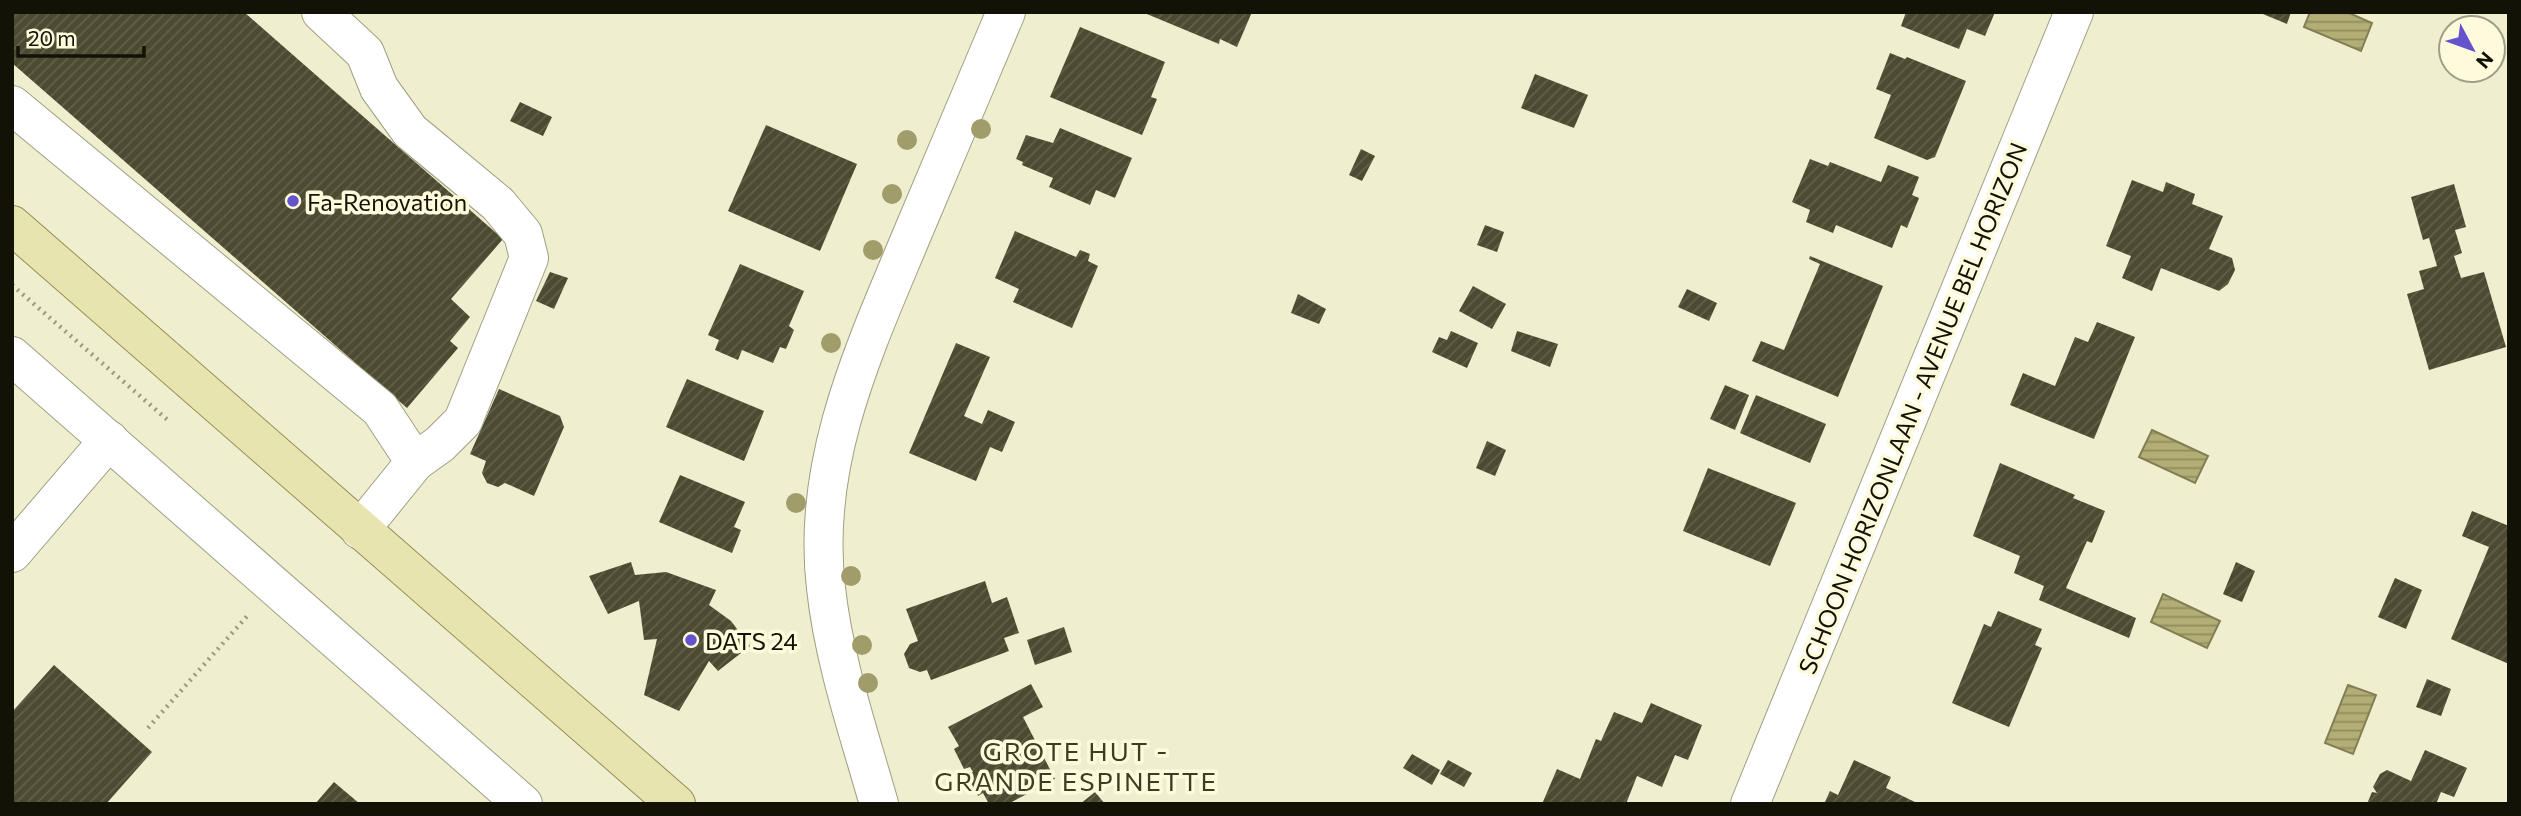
<svg xmlns="http://www.w3.org/2000/svg" width="2521" height="816" font-family="Commissioner,sans-serif">
	<style>
		.water { fill: url(#water-rules); stroke: #827f54; stroke-width: 2 }
		.building { fill: url(#building-hatch) }
		.lines { fill: none; stroke-linecap: round; stroke-linejoin: round }
		.minor-casing { stroke: #a19f83; stroke-width: 40 }
		.major-casing { stroke: #948f53; stroke-width: 40 }
		.path { stroke: #9a9982; stroke-width: 4.5; stroke-dasharray: 2 5; stroke-linecap: butt }
		.minor { stroke: #fff; stroke-width: 38 }
		.major { stroke: #e8e4b0; stroke-width: 38 }
		.tree { fill: #a09d6a }
		.poi-dot { fill: #6453cc; stroke: #fdfbdc; stroke-width: 2.5 }
		.labels { text-anchor: middle; dominant-baseline: central; stroke-width: 7; stroke-linejoin: round; paint-order: stroke }
		.poi-label { font-size: 24px; fill: #131207; stroke: #fdfbdc; text-anchor: start }
		.street-label { font-size: 24px; fill: #131207; stroke: #fdfbdc }
		.neighbourhood-label { font-size: 26px; letter-spacing: 2px; fill: #3e3c23; stroke: #fdfbdc }
	</style>
	<defs>
		<pattern id="water-rules" width="6" height="5" patternUnits="userSpaceOnUse" patternTransform="scale(1.75)"><rect width="6" height="5" fill="#b2ae75"/><path d="M0 2.5h6" fill="none" stroke="#908c5e"/></pattern>
		<pattern id="building-hatch" width="6" height="6" patternUnits="userSpaceOnUse" patternTransform="scale(1.75)"><rect width="6" height="6" fill="#4c4a30"/><path d="M-1 1l2-2M0 6l6-6M5 7l2-2" fill="none" stroke="#62604b"/></pattern>
	</defs>
	<rect width="100%" height="100%" fill="#efeecf"/>
	<!-- water -->
	<g class="water">
		<polygon points="2310,12 2347,12 2372,23 2361,51 2304,27"/>
		<polygon points="2152,430 2208,456 2195,483 2139,457"/>
		<polygon points="2163,594 2220,621 2207,648 2151,622"/>
		<polygon points="2348,685 2376,695 2353,754 2325,743"/>
	</g>
	<!-- building -->
	<g class="building">
		<polygon points="12,12 244,12 503,239 451,299 470,317 450,341 458,348 407,408 12,63"/>
		<polygon points="1142,12 1252,12 1237,47 1220,39 1219,44"/>
		<polygon points="1906,12 1995,12 1985,36 1967,29 1959,49 1901,26"/>
		<polygon points="2258,12 2291,12 2287,24"/>
		<polygon points="1080,27 1165,62 1151,97 1157,99 1142,135 1050,97"/>
		<polygon points="1890,53 1905,59 1907,57 1966,81 1935,157 1927,160 1874,138 1891,95 1876,89"/>
		<polygon points="1535,74 1588,95 1574,128 1521,108"/>
		<polygon points="520,102 552,117 543,136 510,121"/>
		<polygon points="766,125 857,164 820,251 728,211"/>
		<polygon points="1060,128 1132,158 1115,198 1096,190 1090,205 1049,187 1053,178 1022,165 1023,162 1016,159 1026,135 1053,143"/>
		<polygon points="1361,149 1375,156 1362,181 1349,175"/>
		<polygon points="1810,159 1828,166 1830,162 1881,182 1888,165 1919,177 1912,195 1919,198 1907,228 1901,225 1892,248 1836,225 1833,233 1806,222 1810,210 1792,202"/>
		<polygon points="2132,180 2163,192 2166,182 2195,194 2192,204 2223,216 2209,249 2232,258 2235,270 2228,284 2219,291 2161,268 2152,291 2122,278 2131,256 2106,246"/>
		<polygon points="2454,184 2466,227 2455,230 2462,253 2454,256 2461,278 2484,272 2506,347 2429,370 2407,294 2424,289 2419,271 2437,266 2429,238 2423,240 2411,197"/>
		<polygon points="1485,225 1504,232 1497,252 1477,245"/>
		<polygon points="1015,231 1076,257 1080,250 1090,254 1088,261 1098,266 1072,328 1013,302 1019,289 995,278"/>
		<polygon points="1810,256 1883,286 1838,397 1752,361 1761,341 1784,350 1820,264 1809,259"/>
		<polygon points="740,264 804,291 789,326 794,330 786,349 780,347 773,363 742,350 738,360 715,350 719,340 708,335"/>
		<polygon points="550,272 568,278 554,309 536,301"/>
		<polygon points="1473,286 1506,304 1492,329 1459,311"/>
		<polygon points="1687,289 1717,303 1709,321 1678,307"/>
		<polygon points="1298,294 1326,309 1319,324 1291,313"/>
		<polygon points="2097,322 2135,337 2094,439 2010,405 2023,373 2055,386 2075,337 2088,342"/>
		<polygon points="1451,331 1478,343 1467,368 1432,352 1439,337 1447,340"/>
		<polygon points="1517,331 1558,344 1550,367 1511,351"/>
		<polygon points="956,343 990,357 964,416 982,424 988,410 1015,422 1002,452 990,447 976,481 909,453"/>
		<polygon points="687,379 764,411 744,461 666,427"/>
		<polygon points="1725,385 1749,395 1735,430 1710,419"/>
		<polygon points="499,389 560,416 564,427 534,496 505,483 498,487 487,483 482,473 486,461 470,454"/>
		<polygon points="1756,395 1826,424 1810,463 1740,433"/>
		<polygon points="1487,441 1506,450 1495,476 1476,468"/>
		<polygon points="2000,463 2075,495 2073,498 2105,511 2092,543 2087,541 2066,588 2136,618 2129,638 2039,600 2044,586 2014,573 2020,556 1973,536"/>
		<polygon points="1708,468 1796,503 1770,566 1683,531"/>
		<polygon points="680,475 745,502 734,527 741,530 732,553 659,522"/>
		<polygon points="2472,511 2509,526 2509,664 2451,639 2489,547 2462,536"/>
		<polygon points="631,562 635,575 666,572 716,590 709,605 731,621 750,646 718,671 709,661 679,711 644,695 657,639 644,640 639,601 608,614 589,576"/>
		<polygon points="2236,562 2255,571 2242,602 2223,594"/>
		<polygon points="2395,578 2422,590 2406,629 2378,617"/>
		<polygon points="985,581 992,603 1007,597 1019,633 1004,638 1009,651 931,680 927,670 920,672 909,668 904,654 910,644 918,641 906,609"/>
		<polygon points="1998,611 2042,629 2035,645 2042,648 2009,727 1952,703 1984,624 1991,627"/>
		<polygon points="1064,627 1072,652 1035,665 1027,640"/>
		<polygon points="54,665 152,752 106,804 12,804 12,712"/>
		<polygon points="2427,679 2451,689 2441,716 2416,707"/>
		<polygon points="1031,684 1043,707 1023,717 1055,779 1008,804 989,804 983,793 978,796 967,775 973,772 970,767 964,769 954,749 959,746 948,727"/>
		<polygon points="1651,703 1702,725 1688,760 1675,755 1662,787 1637,776 1626,804 1542,804 1557,769 1580,779 1596,739 1601,741 1614,712 1642,723"/>
		<polygon points="2425,750 2467,768 2454,797 2441,792 2436,804 2367,804 2372,792 2377,793 2373,787 2380,774 2387,770 2411,781"/>
		<polygon points="1412,754 1440,770 1432,785 1403,768"/>
		<polygon points="1448,760 1472,773 1464,787 1440,774"/>
		<polygon points="1854,760 1891,777 1886,788 1919,804 1824,804 1830,791 1838,795"/>
		<polygon points="334,782 360,804 315,804"/>
		<polygon points="1095,792 1105,804 1080,804"/>
	</g>
	<g class="lines">
		<defs>
			<g id="minor">
				<polyline points="321,12 365,53 379,88 410,131 498,204 523,234 529,258 463,421 440,444 415,462 360,530"/>
				<polyline points="12,105 380,409 415,462"/>
				<polyline points="12,356 523,804"/>
				<polyline points="12,553 109,440"/>
				<path d="M879,804C859,733 834,662 826,588C811,462 864,350 911,237C943,162 974,87 1006,12"/>
				<polyline points="1750,804 2074,12"/>
			</g>
			<polyline id="major" points="12,225 676,804"/>
		</defs>
		<!-- minor casing -->
		<use href="#minor" class="minor-casing"/>
		<!-- major casing -->
		<use href="#major" class="major-casing"/>
		<!-- path -->
		<g class="path">
			<polyline points="12,285 170,422"/>
			<polyline points="148,728 248,615"/>
		</g>
		<!-- minor -->
		<use href="#minor" class="minor"/>
		<!-- major -->
		<use href="#major" class="major"/>
	</g>
	<!-- trees -->
	<g class="tree">
		<circle cx="981" cy="129" r="10"/>
		<circle cx="907" cy="140" r="10"/>
		<circle cx="892" cy="194" r="10"/>
		<circle cx="873" cy="250" r="10"/>
		<circle cx="831" cy="343" r="10"/>
		<circle cx="796" cy="503" r="10"/>
		<circle cx="851" cy="576" r="10"/>
		<circle cx="862" cy="645" r="10"/>
		<circle cx="868" cy="683" r="10"/>
	</g>
	<!-- markers -->
	<g class="poi-dot">
		<circle cx="293" cy="201" r="7"/>
		<circle cx="691" cy="640" r="7"/>
	</g>
	<g class="labels">
		<!-- poi labels -->
		<g class="poi-label">
			<text x="307" y="201">Fa-Renovation</text>
			<text x="705" y="640">DATS 24</text>
		</g>
		<!-- street labels -->
		<g class="street-label">
			<text transform="translate(1912 408) rotate(-68)">SCHOON HORIZONLAAN - AVENUE BEL HORIZON</text>
		</g>
		<!-- neighbourhood labels -->
		<g class="neighbourhood-label">
			<text x="1076" y="750">GROTE HUT -<tspan x="1076" dy="30">GRANDE ESPINETTE</tspan></text>
		</g>
	</g>
	<!-- border -->
	<rect width="2521" height="816" fill="none" stroke="#131207" stroke-width="28"/>
	<!-- north arrow -->
	<g transform="translate(2472 49) rotate(131)"><circle r="33" fill="#fdfbdc" stroke="#9f9e87" stroke-width="2"/>
	<path d="M0-5L12 26L0 18L-12 26Z" fill="#6453cc"/>
	<text y="-10" font-size="19" font-weight="bold" text-anchor="middle" fill="#131207">N</text>
	</g>
	<!-- scale -->
	<path d="M18 46v10h126v-10" fill="none" stroke="#131207" stroke-width="3.5"/>
	<text x="28" y="46" font-size="21" fill="#131207" stroke="#fdfbdc" stroke-width="5" paint-order="stroke">20 m</text>
</svg>
